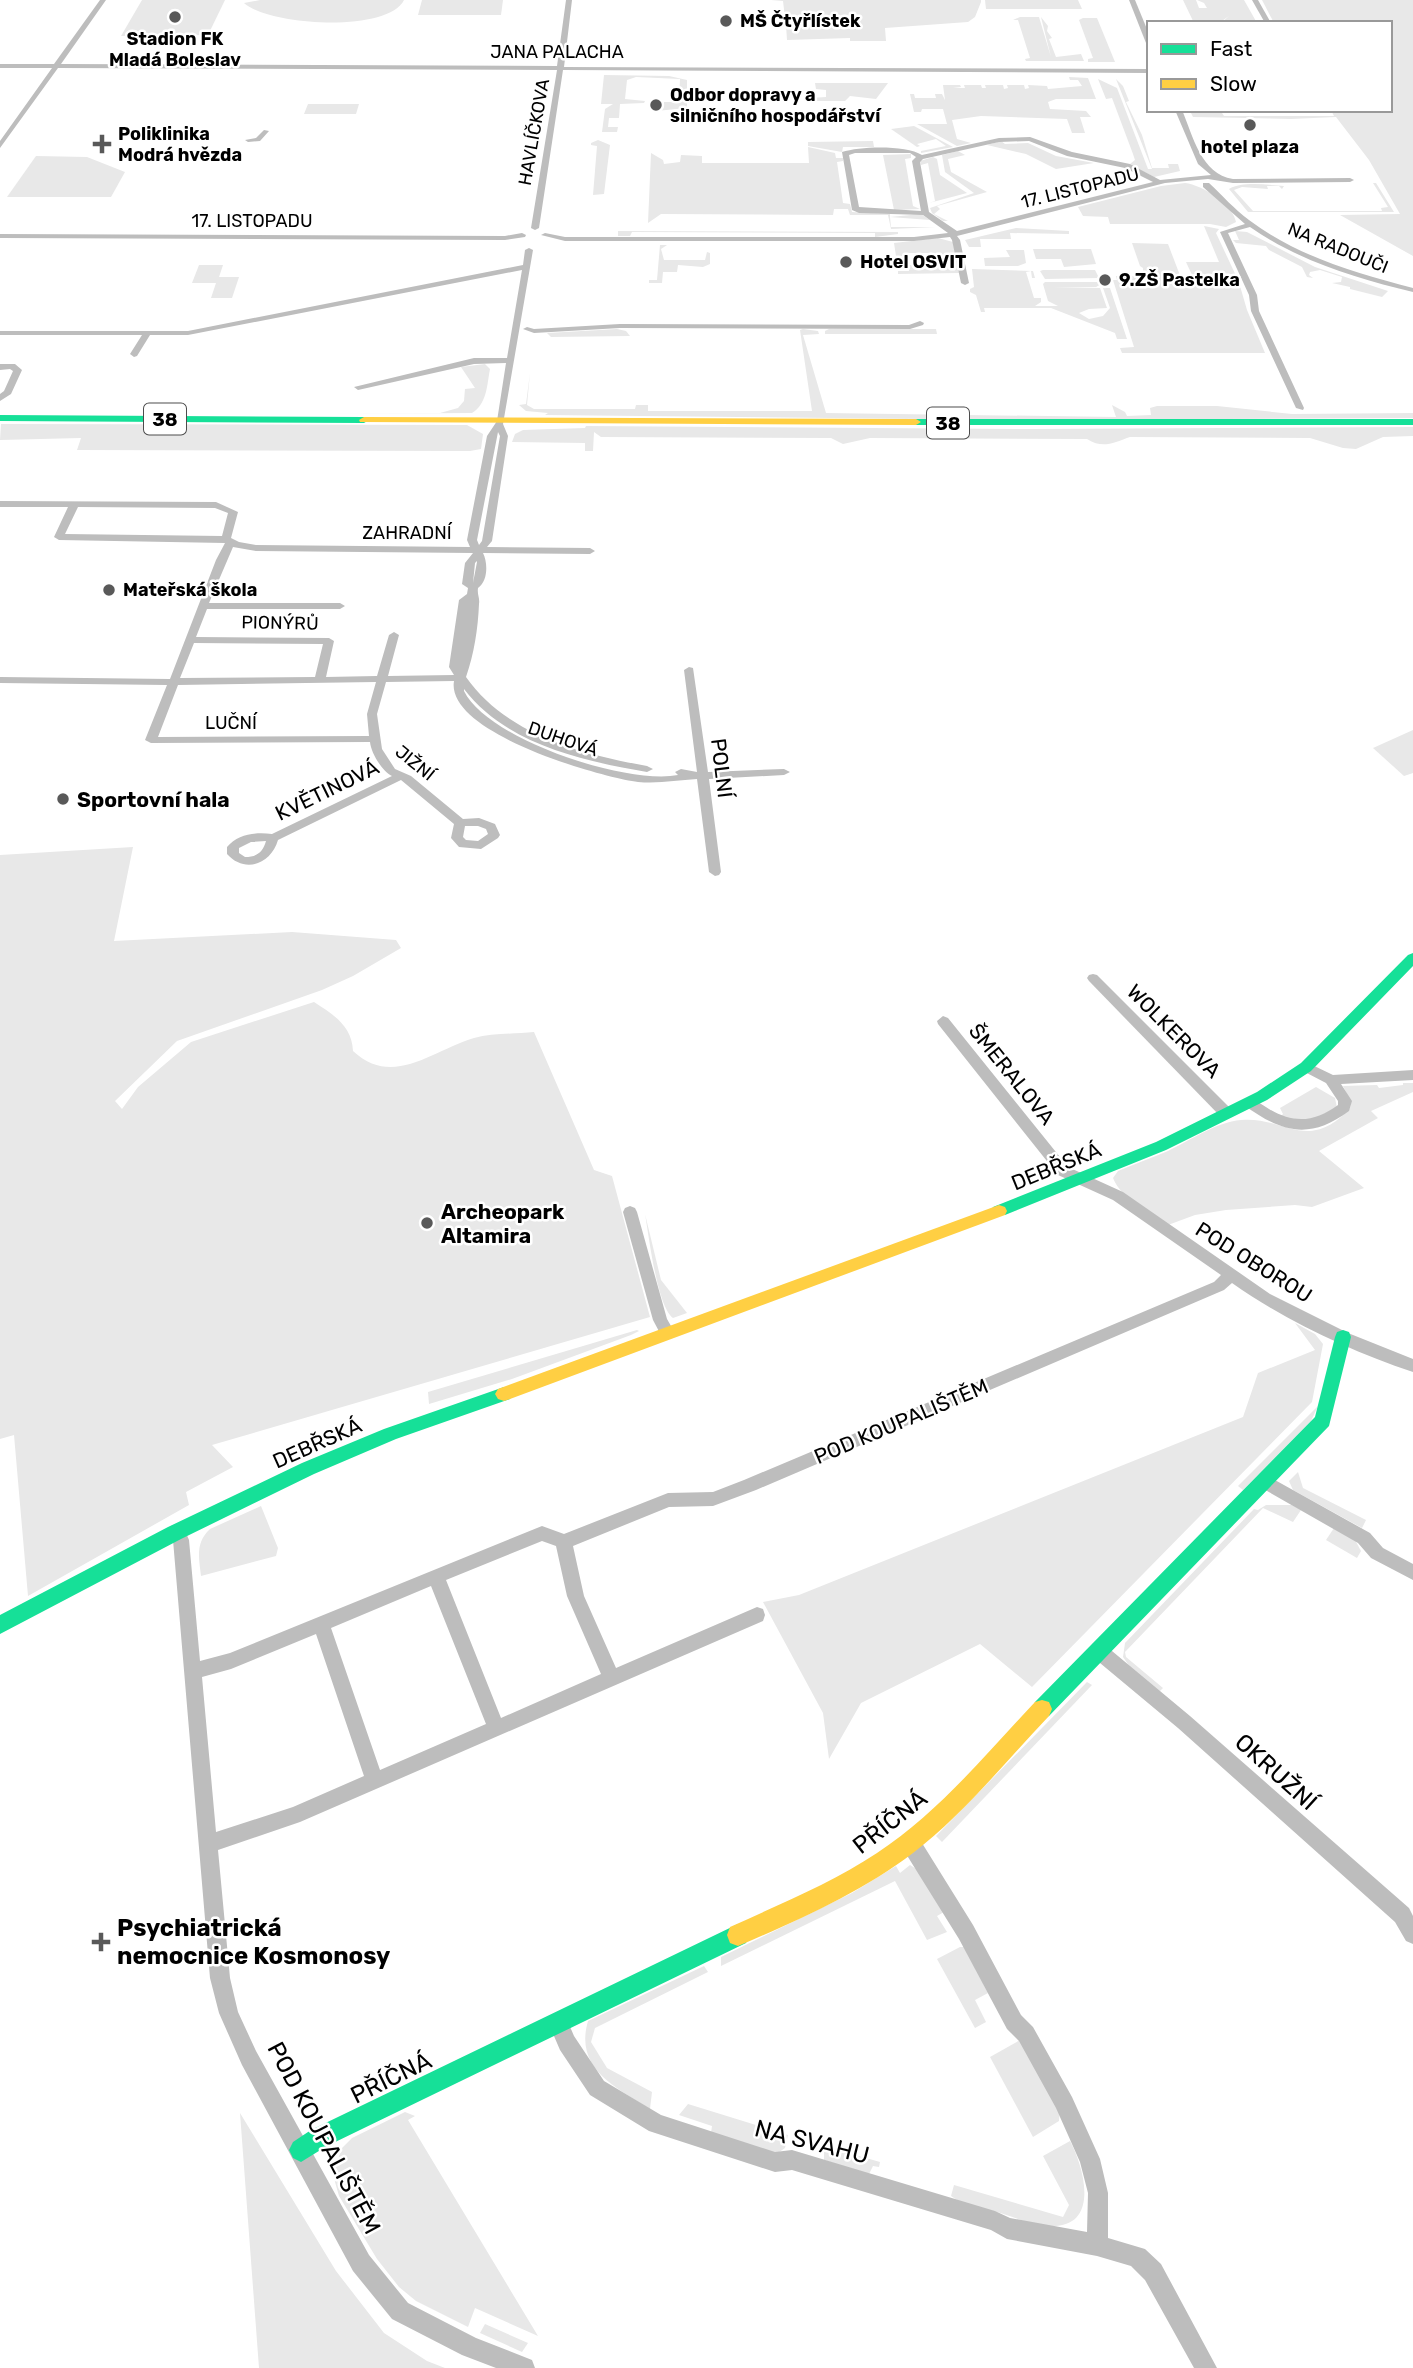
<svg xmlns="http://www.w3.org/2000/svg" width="1413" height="2368" font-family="Rubik,sans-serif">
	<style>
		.green { fill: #e8e8e8 }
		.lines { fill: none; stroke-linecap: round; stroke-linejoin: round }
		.street { fill: #bdbdbd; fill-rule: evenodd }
		.fast { fill: #16e098; fill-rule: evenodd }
		.slow { fill: #ffcf43; fill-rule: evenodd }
		.poi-dot { fill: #595959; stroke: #fff; stroke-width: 2.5 }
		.labels { text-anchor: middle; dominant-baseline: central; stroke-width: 5; stroke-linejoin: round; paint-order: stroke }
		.far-poi-label { font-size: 18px; font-weight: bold; fill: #000; stroke: #fff; text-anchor: start }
		.far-street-label { font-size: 18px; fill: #000; stroke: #fff }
		.shield { fill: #fff; stroke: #4c4c4c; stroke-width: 2 }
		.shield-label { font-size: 19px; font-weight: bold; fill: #000 }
		.street-label { font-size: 21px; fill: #000; stroke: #fff }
		.poi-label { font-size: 21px; font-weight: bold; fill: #000; stroke: #fff; text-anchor: start }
		.near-street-label { font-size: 24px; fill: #000; stroke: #fff }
		.near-poi-label { font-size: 24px; font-weight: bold; fill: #000; stroke: #fff; text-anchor: start }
	</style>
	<rect width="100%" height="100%" fill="#fff"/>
	<!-- green -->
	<g class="green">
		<polygon points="142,0 225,0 208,35 121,36"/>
		<path d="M260,0H404C388,33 269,26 244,3Z"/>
		<polygon points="422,0 503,0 501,15 418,15"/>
		<polygon points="771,0 981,0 981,2 975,17 968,22 885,28 886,41 850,41 850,38 787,40 786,25 819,25 819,18 785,18 783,1"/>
		<polygon points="985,0 1078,0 1082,9 986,9"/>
		<polygon points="1183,0 1196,0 1199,8 1207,8 1204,3 1197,0 1244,0 1257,23 1237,20 1238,23 1221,23 1229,16 1219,23 1194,23"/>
		<polygon points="1262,0 1413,0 1413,256 1340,215 1400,214 1369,160 1336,117 1291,119 1193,117 1191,113 1222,113 1224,116 1334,116 1331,110 1390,110 1390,23 1274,23"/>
		<polygon points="1020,17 1039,17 1051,57 1041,17 1048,26 1047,31 1052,38 1049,39 1056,57 1081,54 1084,61 1026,61 1025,59 1030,58 1018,20 1013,20"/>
		<polygon points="1083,18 1097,18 1115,62 1088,62 1088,59 1093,58 1079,20"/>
		<polygon points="604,75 669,76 687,80 687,108 656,111 663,109 664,102 679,102 680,79 636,77 627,80 625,99 645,101 644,103 620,104 619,118 609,118 608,127 618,127 617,132 602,132 605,109 613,104 601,104"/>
		<polygon points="1069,77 1088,78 1096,99 1056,99 1048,102 1050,109 1086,111 1091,117 1080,117 1085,133 1072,133 1067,119 981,116 952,120 957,139 971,143 957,146 917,124 947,124 943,109 922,109 921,112 914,112 910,94 914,94 915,98 936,98 935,94 942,94 945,100 943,85 960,85 961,87 953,88 965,88 964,85 981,85 982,88 986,88 985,85 1003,85 1004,89 1008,88 1007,85 1024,85 1025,89 1029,88 1028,85 1047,86 1048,89 1082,86 1078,80 1070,80"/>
		<polygon points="1098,79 1117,88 1148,169 1179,169 1152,169 1116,79 1123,86 1129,101 1126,102 1142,135 1152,168 1169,168 1168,164 1178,164 1180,171 1154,177 1130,164 1135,160 1133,154 1112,98 1106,99"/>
		<polygon points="815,83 888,83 876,99 850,96 845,101 811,101 811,98 826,97 826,90 816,89"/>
		<polygon points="308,104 359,104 356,114 304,114"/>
		<polygon points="914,126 953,147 921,153 921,151 946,146 936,139 917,144 920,146 917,147 891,129"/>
		<polygon points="598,140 610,145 604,194 593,195 597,146 591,145 591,143"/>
		<polygon points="873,141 874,147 843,147 842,152 808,146 808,142"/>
		<polygon points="1001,141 1005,144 1028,143 1056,156 1094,163 1056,169 1026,154 987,145"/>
		<polygon points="808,147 835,153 836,158 843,158 843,161 837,162 843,203 850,204 852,212 890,214 890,217 921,214 930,220 890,217 891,227 936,227 891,229 888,215 850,215 848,209 834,209 833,215 661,214 648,223 651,153 663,160 664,164 680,162 681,155 702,156 702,163 809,163"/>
		<polygon points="958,151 965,155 948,159 951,172 987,192 937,206 940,209 934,214 948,221 943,221 932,213 930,208 974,193 945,172 942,155"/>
		<polygon points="911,154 911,158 905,159 913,206 920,209 894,210 883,155"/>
		<polygon points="36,156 87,157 125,172 111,197 7,197"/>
		<polygon points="933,157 937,159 940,175 967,193 929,203 935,201 928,163 921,165 920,161"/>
		<path d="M1185,183C1203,185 1233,205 1236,222L1226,227L1210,224H1110L1108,217L1083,216L1078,207L1161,186Z"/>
		<path d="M1373,183H1376L1394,212H1248L1229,189C1243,181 1267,185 1284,186L1282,189L1279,186H1267L1268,189L1242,187L1234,190L1253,211H1382L1381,208L1388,207Z"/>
		<polygon points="1204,226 1219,229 1216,233 1238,280 1232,282 1225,276 1192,275 1186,262 1219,262"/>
		<polygon points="1016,228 1069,231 1069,234 1010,233 1011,239 980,239 981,247 969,247 965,240"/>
		<polygon points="618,231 898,232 898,234 875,237 875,233 632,232 630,236 618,236"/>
		<polygon points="1235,231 1247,232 1315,267 1388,291 1382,297 1350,289 1350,287 1332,283 1341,282 1342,277 1320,270 1310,272 1309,275 1313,278 1307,277 1302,267 1269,250 1266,246 1236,243 1233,240 1239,240"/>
		<polygon points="938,238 953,242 959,273 898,274 898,271 909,271 908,265 931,265 929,253 904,253 904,256 896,256 894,243"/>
		<polygon points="1132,243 1168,244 1181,278 1210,281 1212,284 1240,286 1247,310 1265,353 1122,353 1120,348 1134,347 1113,280 1117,280 1116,276 1143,276 1143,268 1140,266"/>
		<polygon points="660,245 667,245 661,249 664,260 705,260 707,252 710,253 710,264 703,267 678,265 677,272 663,272 662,283 649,283 649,280 657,280"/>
		<polygon points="1033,249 1091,249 1096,264 1064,267 1061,259 1036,259"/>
		<polygon points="1006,250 1024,250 1026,263 1018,266 985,266 984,258 1010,257"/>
		<polygon points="199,265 223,265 219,277 239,277 232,298 211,298 216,283 192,283"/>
		<polygon points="972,269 1033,271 1035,278 1032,278 1031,271 1026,272 1034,298 1041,298 1041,302 1035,306 1058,306 1048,301 1043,284 1045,282 1105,282 1096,287 1053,287 1100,288 1107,308 1089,309 1079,313 1089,319 1103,316 1110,308 1103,288 1110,288 1127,339 1117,339 1115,333 1051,308 984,308 985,312 981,312 976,295 970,292 970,289 974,287"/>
		<polygon points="1043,270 1095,270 1099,278 1045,279 1040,271"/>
		<polygon points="617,329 626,331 630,336 551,337 547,333"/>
		<polygon points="803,329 818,331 819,334 803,335 826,413 1116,417 1112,405 1125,412 1127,416 1151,415 1150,408 1157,406 1217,406 1292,414 1413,413 1413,418 1030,420 545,415 548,413 526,411 519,405 526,404 530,373 527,405 534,409 635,409 636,405 648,405 648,411 812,411 800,330"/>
		<polygon points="829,329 936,329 937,334 825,334 825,331"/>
		<path d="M485,364L490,369C487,385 487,404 472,413L317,414L440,413L458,408L464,401L465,389L475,388L461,367Z"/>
		<polygon points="1,424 467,425 483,434 481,449 470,451 77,450 81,438 0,440"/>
		<path d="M586,426L1031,429L1413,427V436L1383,437L1356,449L1343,448L1310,438L1130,437C1113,443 1103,449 1087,439L870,438L843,444L831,438L601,437L594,432L593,451H585V443L512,442L515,434L523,430L585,428Z"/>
		<polygon points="1413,730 1413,773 1404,776 1373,748"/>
		<path d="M133,847L114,941L292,932L396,940L401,948L353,976L322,990L177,1041L115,1101L122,1109L138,1087L191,1042L314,1002C334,1015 352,1026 353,1051C393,1088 431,1051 474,1038C492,1033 515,1034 534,1032L594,1170L612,1176L650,1317L212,1445L233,1467L186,1492L189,1505L28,1596L14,1435L0,1439V855Z"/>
		<path d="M1403,1083H1413V1092L1371,1111L1378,1118L1319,1151L1364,1188L1312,1207L1295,1205L1226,1210L1195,1215L1168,1225C1150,1212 1121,1199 1113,1178L1118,1171C1134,1164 1152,1158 1168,1151C1191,1140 1216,1122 1241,1120C1285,1116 1308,1154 1350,1108L1351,1102L1343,1086L1377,1085L1379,1088L1403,1085Z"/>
		<polygon points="1316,1087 1335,1098 1337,1108 1306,1122 1280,1117 1283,1114 1280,1108"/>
		<path d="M645,1214L661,1280L687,1313L673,1318C657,1306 649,1236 645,1214Z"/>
		<polygon points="1295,1323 1315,1334 1323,1344 1312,1402 1032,1687 980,1644 861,1703 829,1759 823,1713 763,1602 799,1595 1243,1417 1258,1373 1315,1350"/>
		<polygon points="637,1330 639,1331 631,1335 512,1379 429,1404 428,1392"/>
		<polygon points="1318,1406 1311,1421 1243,1490 1238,1486"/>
		<polygon points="1298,1472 1303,1488 1366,1520 1362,1528 1293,1490 1289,1481"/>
		<polygon points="1266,1505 1292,1505 1301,1510 1293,1522 1263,1508 1125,1652 1126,1657 1163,1688 1159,1692 1130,1667 1123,1657 1125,1643 1254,1509 1258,1510"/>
		<path d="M261,1506L278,1548L276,1556L201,1576C199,1558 195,1543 210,1529Z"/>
		<polygon points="1334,1528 1354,1538 1361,1551 1357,1558 1326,1540"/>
		<polygon points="1087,1682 1092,1685 942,1842 936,1836"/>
		<polygon points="910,1865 918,1870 944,1912 937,1916 947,1932 927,1940 895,1881 721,1966 721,1957 852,1893 896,1866 900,1873"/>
		<polygon points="960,1947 964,1947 988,1993 975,2000 986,2022 975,2028 937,1959"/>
		<path d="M704,1966L708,1972L595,2028L591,2042L607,2068L652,2092L650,2109C616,2087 574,2069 588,2021Z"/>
		<polygon points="1020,2040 1060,2108 1059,2121 1033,2137 990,2057"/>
		<polygon points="688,2104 788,2135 785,2148 775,2155 711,2133 712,2126 679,2115"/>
		<polygon points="405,2112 415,2116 408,2120 538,2336 475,2308 468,2327 416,2301 399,2287 377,2259 339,2196 335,2182 334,2170 342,2148 352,2138"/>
		<polygon points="240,2113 336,2271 384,2333 427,2361 445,2368 259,2368"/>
		<path d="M1070,2141C1083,2165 1100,2223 1056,2226C1037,2228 1015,2217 997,2212C983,2208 962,2205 951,2196L954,2185L1063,2217L1069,2205L1043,2156Z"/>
		<polygon points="824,2146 880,2162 879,2167 873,2166 869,2174 824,2160"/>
		<polygon points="485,2324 528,2343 522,2352 480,2333"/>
	</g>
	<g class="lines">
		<!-- street -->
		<g class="street">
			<polygon points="100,0 106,0 61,64 557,66 566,0 572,0 564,67 1149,69 1149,73 563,70 539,228 535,230 531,228 557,70 58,68 0,148 0,141 52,68 0,68 0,64 54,64"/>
			<polygon points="1129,0 1135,0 1149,34 1149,45 1146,43"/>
			<polygon points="1252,0 1258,0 1271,23 1265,23"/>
			<path d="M1175,110H1182C1193,136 1201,174 1233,179L1350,178L1354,180L1350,182L1233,183L1208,179L1165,183L957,236L960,240L969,283L965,285L961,283L952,240L950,237L914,241H565L541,235L545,233L565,237H914L948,233L923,215L859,213L852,210L842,152C861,146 906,145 922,155L999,138L1030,137L1072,152L1130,164L1160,180L1211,175L1198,164ZM1029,141L1067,156L1125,168L1153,182L957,231L929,212L920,162L923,159L999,142ZM855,153H910L916,157L912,161L921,211L859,207L849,155Z"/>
			<polygon points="264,130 269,131 260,141 248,142 245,140 256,138"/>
			<path d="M1203,183H1209C1222,195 1234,209 1249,220C1297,256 1355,273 1413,288V292C1355,278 1299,261 1250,227L1228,233L1257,295L1259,311L1304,408L1303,410L1296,408L1251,311L1249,295L1220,232L1245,224L1203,187Z"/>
			<polygon points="522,233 526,235 525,237 505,240 0,238 0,234 505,236"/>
			<path d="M529,248L533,250L503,424L508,436L492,541L487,547L590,548L595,551L590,554L483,553C488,563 488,581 478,588C477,595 480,598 479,604C478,629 474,654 466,677C507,735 581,754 647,766L653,769L647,772C583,761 506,744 464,689V691C488,740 627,785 678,775L675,772L681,769L697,772L684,670L689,667L693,668L708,772L784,769L790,772L784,775L709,779L721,872L719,875L715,876L709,872L697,779C677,780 659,784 638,782C600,777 445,733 454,681L386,682L377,714L382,749L395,769L411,776L463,819L479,818L495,824L500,835L498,838L481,849L459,847L451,838L454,824L401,780L278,840C271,864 245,874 227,854V847C238,834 255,832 272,834L392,776C382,771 371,753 370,742L151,743L145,740L167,685L0,683V677L170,679L216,560L225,543L59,540L54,537L68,507H0V501L216,502L238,512L231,538L239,542L256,545L470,547L467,540L487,436L497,421L506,363L474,364L358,390L354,387L474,358H507L522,270L188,335H150L137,356L134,357L130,354L142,335H0V331H188L523,265L525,250ZM498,432L500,436L482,541L479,545L477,540ZM78,507L215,508L228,513L222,536L65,534ZM233,547L256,551L473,553L465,563L462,584L468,588L467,594L459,600L449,667L454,675L388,676L399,635L394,632L389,635L377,676L326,677L334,641L329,638L196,637L207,609H340L345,606L340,603H209ZM477,561V562L473,583L475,563ZM194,643L323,644L315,677L180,678ZM376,682L367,714L369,736L158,737L178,685ZM465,826H478L486,829L488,834L478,841L466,840L463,837ZM266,841C263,852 257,857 245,857L239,853V848L251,842Z"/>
			<polygon points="920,321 924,323 923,325 910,329 620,328 534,333 523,329 527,327 534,329 620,324 909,325"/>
			<polygon points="0,364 15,364 22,370 11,394 0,401 0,394 4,391 13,371 10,369 0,370"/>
			<polygon points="1093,974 1097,975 1231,1109 1233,1113 1231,1117 1221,1117 1089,981 1087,978 1089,975"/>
			<path d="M943,1016L948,1018L1068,1167L1123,1192L1270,1294L1348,1333L1413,1359V1372C1350,1351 1286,1321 1232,1283L1224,1290L756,1490L713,1506L669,1507L573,1546L584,1596L616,1668L757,1607L763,1609L765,1615L763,1621L300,1822L218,1850L230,1978L238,2012L256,2051L369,2255L408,2303L476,2338L532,2360L535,2368H496L462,2355L392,2319L353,2271L242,2065L219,2013L210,1978L173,1540L169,1531L171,1526L177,1524L183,1526L189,1540L200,1661L230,1653L542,1526L564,1534L668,1493L713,1492L744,1480L1214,1282L1221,1275L1113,1200L1058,1175L938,1024L937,1021ZM542,1541L556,1546L567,1596L601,1674L501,1718L446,1580ZM431,1586L486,1724L380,1770L331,1628ZM316,1634L364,1776L293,1807L216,1832L202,1677L231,1669Z"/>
			<path d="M1306,1062L1333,1075L1413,1070V1080L1341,1084L1352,1101L1349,1111C1310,1140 1282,1133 1244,1105L1242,1102L1249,1097C1256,1100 1262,1105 1269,1109C1294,1124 1315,1122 1338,1105V1101L1326,1083L1301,1070L1299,1067L1301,1064Z"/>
			<polygon points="630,1206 635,1208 637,1212 667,1319 675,1333 672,1337 667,1339 662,1337 653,1320 623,1212 625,1208"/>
			<polygon points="1266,1475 1370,1533 1383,1548 1413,1564 1413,1580 1371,1558 1358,1543 1260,1487 1258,1482 1260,1477"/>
			<polygon points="1100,1644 1106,1646 1190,1716 1409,1908 1413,1916 1413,1944 1406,1941 1395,1922 1178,1728 1094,1658 1091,1652 1094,1646"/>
			<polygon points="910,1833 917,1835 973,1925 1021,2015 1033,2027 1072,2097 1100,2159 1108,2193 1108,2238 1145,2249 1161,2264 1217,2368 1194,2368 1145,2280 1131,2266 1097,2256 1007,2239 991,2230 792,2170 775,2172 649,2131 590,2095 560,2050 548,2022 551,2015 558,2012 565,2015 574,2036 604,2081 661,2115 775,2152 792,2150 995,2211 1010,2218 1087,2232 1088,2193 1080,2162 1056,2108 1019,2041 1007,2029 959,1939 903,1849 901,1842 903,1835"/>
		</g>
		<!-- fast -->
		<g class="fast">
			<polygon points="0,415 364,417 369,420 364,423 0,421"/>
			<polygon points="1413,419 1413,425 916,425 911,422 916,419"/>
			<polygon points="1413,953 1413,966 1311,1071 1267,1100 1166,1150 1005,1215 993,1215 991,1211 993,1207 1156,1142 1257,1092 1301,1063 1408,955"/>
			<polygon points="1343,1330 1349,1332 1351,1337 1329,1426 1049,1716 1042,1718 1035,1716 1032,1709 1035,1702 1315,1417 1335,1337 1337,1332"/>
			<polygon points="504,1387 510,1389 513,1394 510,1399 396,1439 314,1474 181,1539 0,1634 0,1615 168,1527 302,1463 384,1429"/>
			<polygon points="738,1924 746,1927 749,1935 746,1943 327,2146 301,2162 293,2158 289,2150 293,2142 311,2130"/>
		</g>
		<!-- slow -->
		<g class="slow">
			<polygon points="364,417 916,419 921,422 916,425 360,422 359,420"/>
			<polygon points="999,1205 1005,1207 1007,1211 1005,1215 510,1399 504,1401 498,1399 495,1394 498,1389"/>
			<path d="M1042,1700L1049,1702L1052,1709L1049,1716C1005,1762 964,1814 913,1853C862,1892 797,1921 738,1946L730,1943L727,1935L730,1927C780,1904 832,1883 877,1853C938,1813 985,1755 1035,1702Z"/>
		</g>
	</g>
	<!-- markers -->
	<g class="poi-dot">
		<circle cx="175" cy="17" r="7"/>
		<circle cx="726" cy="21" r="7"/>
		<circle cx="656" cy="105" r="7"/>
		<circle cx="1250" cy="125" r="7"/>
		<path d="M98.5 133.5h7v7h7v7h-7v7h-7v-7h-7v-7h7z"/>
		<circle cx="846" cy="262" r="7"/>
		<circle cx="1105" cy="280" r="7"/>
		<circle cx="109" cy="590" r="7"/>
		<circle cx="63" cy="799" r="7"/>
		<circle cx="427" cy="1223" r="7"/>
		<path d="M97.5 1931.5h7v7h7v7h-7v7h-7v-7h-7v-7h7z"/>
	</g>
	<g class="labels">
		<!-- far-poi labels -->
		<g class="far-poi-label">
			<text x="740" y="21">MŠ Čtyřlístek</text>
			<text x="175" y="39" text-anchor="middle">Stadion FK<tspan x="175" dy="21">Mladá Boleslav</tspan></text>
			<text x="670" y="95">Odbor dopravy a<tspan x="670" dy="21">silničního hospodářství</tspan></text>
			<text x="118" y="134">Poliklinika<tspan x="118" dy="21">Modrá hvězda</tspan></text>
			<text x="1250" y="147" text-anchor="middle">hotel plaza</text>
			<text x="860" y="262">Hotel OSVIT</text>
			<text x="1119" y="280">9.ZŠ Pastelka</text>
			<text x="123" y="590">Mateřská škola</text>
		</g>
		<!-- far-street labels -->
		<g class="far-street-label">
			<text x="557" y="52">JANA PALACHA</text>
			<text transform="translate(534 132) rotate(-80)">HAVLÍČKOVA</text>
			<text transform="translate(1080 188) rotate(-14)">17. LISTOPADU</text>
			<text x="252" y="221">17. LISTOPADU</text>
			<text transform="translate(1338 248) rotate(22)">NA RADOUČI</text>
			<text x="407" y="533">ZAHRADNÍ</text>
			<text transform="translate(280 623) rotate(1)">PIONÝRŮ</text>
			<text x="231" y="723">LUČNÍ</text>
			<text transform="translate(563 739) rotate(19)">DUHOVÁ</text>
			<text transform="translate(415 763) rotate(39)">JIŽNÍ</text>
		</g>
		<!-- shield labels -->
		<g class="shield">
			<rect x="144" y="403.5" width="42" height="31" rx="5"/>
			<rect x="927" y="407.5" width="42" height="31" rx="5"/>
		</g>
		<g class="shield-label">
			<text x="165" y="419">38</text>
			<text x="948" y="423">38</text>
		</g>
		<!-- street labels -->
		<g class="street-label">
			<text transform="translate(722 768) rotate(83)">POLNÍ</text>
			<text transform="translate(327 790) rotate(-26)">KVĚTINOVÁ</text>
			<text transform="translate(1174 1031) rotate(45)">WOLKEROVA</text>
			<text transform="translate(1012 1074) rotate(51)">ŠMERALOVA</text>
			<text transform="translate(1056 1166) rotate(-22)">DEBŘSKÁ</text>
			<text transform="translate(1254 1262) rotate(32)">POD OBOROU</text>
			<text transform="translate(901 1421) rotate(-23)">POD KOUPALIŠTĚM</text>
			<text transform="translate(317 1443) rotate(-24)">DEBŘSKÁ</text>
		</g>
		<!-- poi labels -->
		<g class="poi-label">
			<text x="77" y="799">Sportovní hala</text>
			<text x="441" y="1211">Archeopark<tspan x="441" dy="24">Altamira</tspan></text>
		</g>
		<!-- near-street labels -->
		<g class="near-street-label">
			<text transform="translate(1276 1772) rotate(42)">OKRUŽNÍ</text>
			<text transform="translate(890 1822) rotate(-38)">PŘÍČNÁ</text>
			<text transform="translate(391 2078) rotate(-26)">PŘÍČNÁ</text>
			<text transform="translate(324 2138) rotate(62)">POD KOUPALIŠTĚM</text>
			<text transform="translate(812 2142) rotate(14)">NA SVAHU</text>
		</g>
		<!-- near-poi labels -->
		<g class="near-poi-label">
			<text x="117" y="1928">Psychiatrická<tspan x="117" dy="28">nemocnice Kosmonosy</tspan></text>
		</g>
	</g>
	<!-- legend -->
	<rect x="1147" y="21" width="245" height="91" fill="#ffffff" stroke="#999999" stroke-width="2"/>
	<rect x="1161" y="44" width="35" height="10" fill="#16e098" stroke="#999999" stroke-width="2"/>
	<text x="1210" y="56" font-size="21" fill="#000000">Fast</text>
	<rect x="1161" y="79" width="35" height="10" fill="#ffcf43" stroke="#999999" stroke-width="2"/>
	<text x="1210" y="91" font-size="21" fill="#000000">Slow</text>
</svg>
